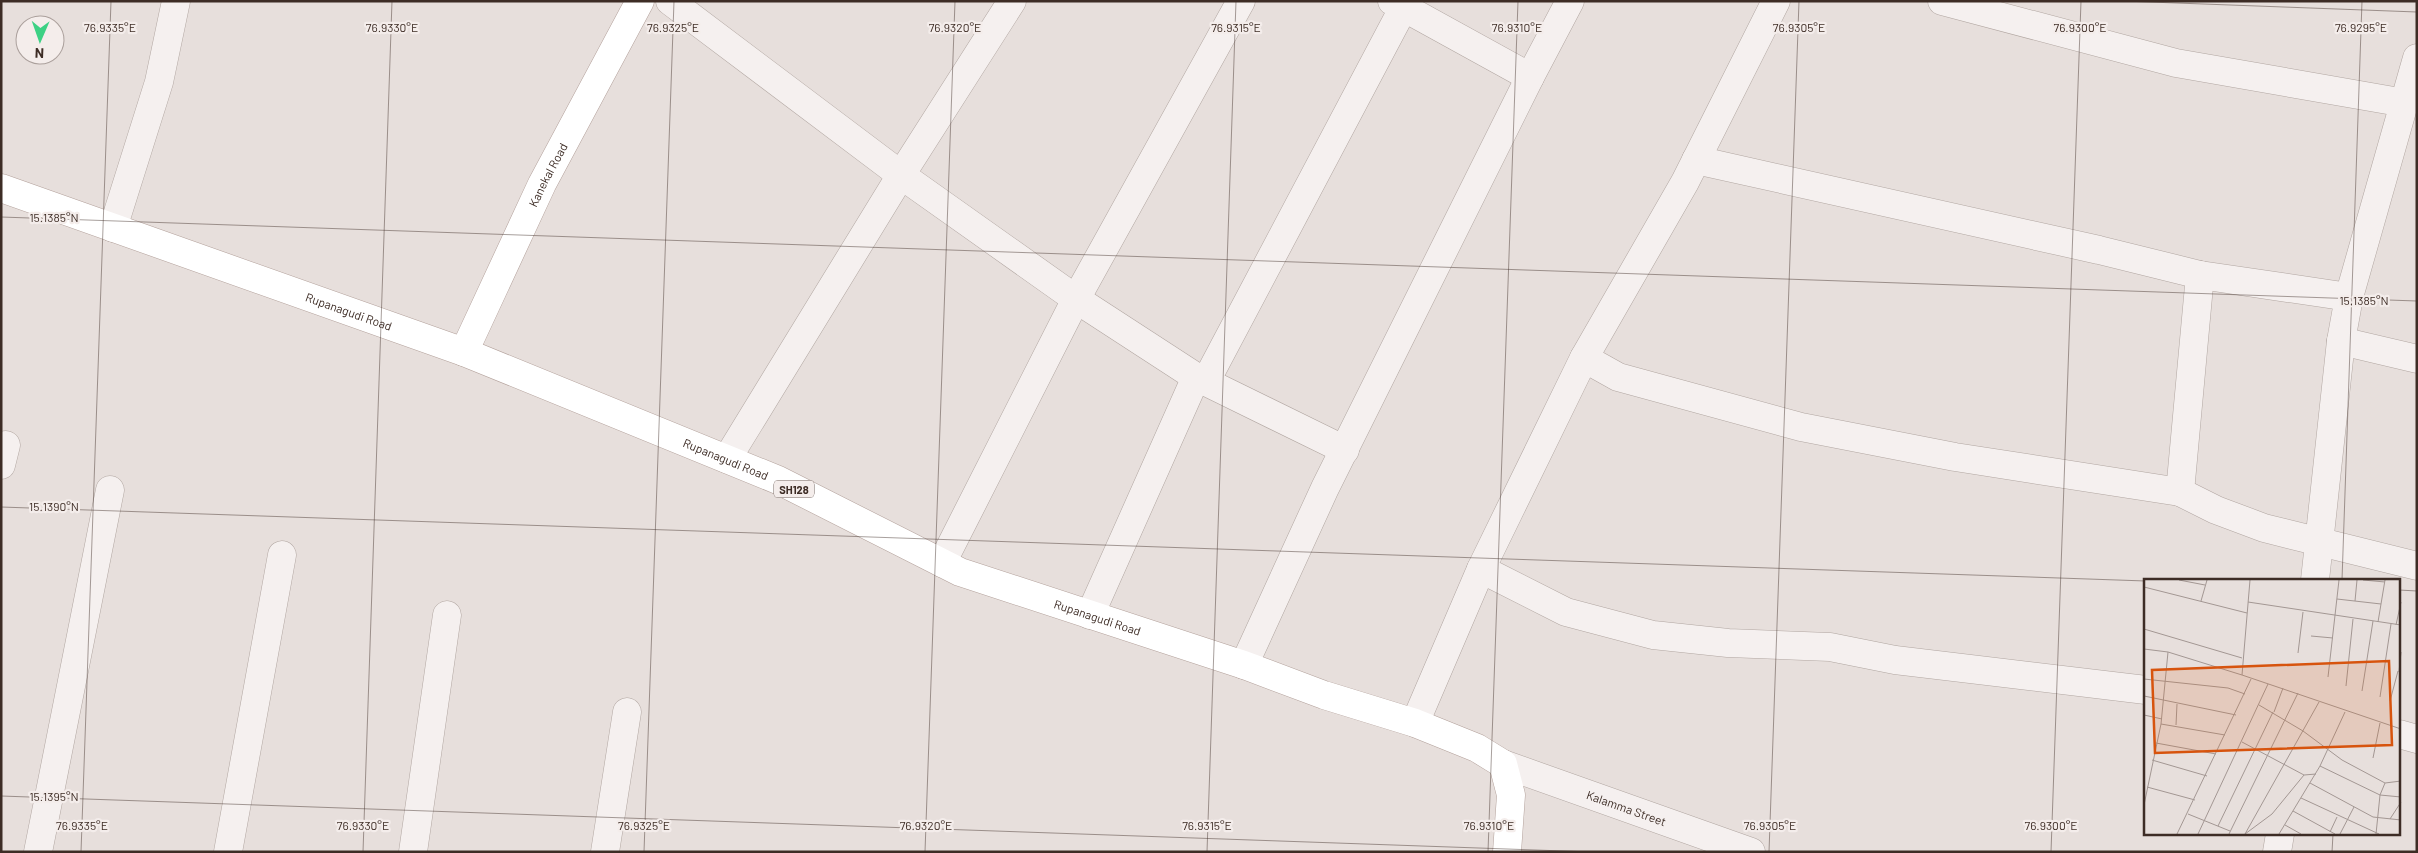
<svg xmlns="http://www.w3.org/2000/svg" width="2418" height="853" font-family="Barlow,sans-serif">
	<style>
		.lines { fill: none; stroke-linecap: round; stroke-linejoin: round }
		.minor-casing { stroke: #b1a6a1; stroke-width: 29 }
		.major-casing { stroke: #b3a19b; stroke-width: 29 }
		.minor { stroke: #f5f0ef; stroke-width: 28 }
		.major { stroke: #fff; stroke-width: 28 }
		.ticks { fill: none; stroke: #3d2c25; stroke-width: 1; stroke-opacity: 0.45 }
		.labels { text-anchor: middle; dominant-baseline: central; stroke-width: 4.5; stroke-linejoin: round; paint-order: stroke }
		.shield { fill: #f4edeb; stroke: #746660; stroke-width: 1 }
		.shield-label { font-size: 11px; font-weight: bold; fill: #3d2c25 }
		.street-label { font-size: 12px; fill: #3d2c25; stroke: #f4edeb }
		.inset-road { fill: none; stroke: #a39793; stroke-width: 1 }
		.view { fill: #d7540e; fill-opacity: 0.15; stroke: #d7540e; stroke-width: 2.5 }
		.inset-edge { fill: none; stroke: #3d2c25; stroke-width: 2.5 }
		.ticks-label { font-size: 12px; text-anchor: middle; fill: #3d2c25; stroke: #f4edeb; stroke-width: 4.5; stroke-linejoin: round; paint-order: stroke }
	</style>
	<rect width="100%" height="100%" fill="#e7dfdc"/>
	<g class="lines">
		<defs>
			<g id="minor">
				<polyline points="670,1 901,175 1076,299 1196,377 1345,450"/>
				<polyline points="1392,1 1530,77"/>
				<polyline points="1942,1 2176,63 2405,103"/>
				<polyline points="1696,160 2099,250 2200,275 2349,297"/>
				<polyline points="113,228 159,82 176,1"/>
				<polyline points="2341,341 2417,359"/>
				<polyline points="1584,358 1618,377 1801,427 1955,457 2180,492 2216,510 2264,528 2417,566"/>
				<polyline points="1206,381 1407,1"/>
				<polyline points="727,459 901,175 1012,1"/>
				<polyline points="1,465 6,445"/>
				<polyline points="2180,492 2200,275"/>
				<polyline points="942,563 1076,299 1241,1"/>
				<polyline points="1481,569 1566,612 1653,635 1728,643 1830,647 1895,660 2146,690"/>
				<polyline points="2315,580 2341,341 2349,297 2417,58"/>
				<polyline points="1090,615 1196,377"/>
				<polyline points="1244,665 1325,488 1530,77 1570,1"/>
				<polyline points="1415,723 1481,569 1584,358 1685,182 1776,1"/>
				<polyline points="2399,734 2417,739"/>
				<path id="s1" d="M1503,764L1751,852"/>
				<polyline points="38,852 110,490"/>
				<polyline points="228,852 282,555"/>
				<polyline points="413,852 447,615"/>
				<polyline points="605,852 627,712"/>
				<polyline points="2277,852 2280,834"/>
			</g>
			<g id="major">
				<path id="s2" d="M1,188L464,352L778,480L960,572L1244,665L1324,695L1415,723L1477,748L1503,764L1511,795L1507,852"/>
				<path id="s3" d="M464,352L542,184L640,1"/>
			</g>
		</defs>
		<!-- minor casing -->
		<use href="#minor" class="minor-casing"/>
		<!-- major casing -->
		<use href="#major" class="major-casing"/>
		<!-- minor -->
		<use href="#minor" class="minor"/>
		<!-- major -->
		<use href="#major" class="major"/>
	</g>
	<!-- ticks -->
	<path class="ticks" d="M2123,1L2417,12M1,217L2417,301M1,507L2146,581M2342,580L2362,1M2399,590L2417,591M1,796L1592,852M81,852L111,1M363,852L392,1M644,852L674,1M925,852L955,1M1207,852L1236,1M1488,852L1518,1M1769,852L1799,1M2051,852L2081,1M2332,852L2333,834"/>
	<g class="labels">
		<!-- shield labels -->
		<rect class="shield" x="774" y="480.5" width="40" height="17" rx="4"/>
		<g class="shield-label">
			<text x="794" y="489">SH128</text>
		</g>
		<!-- street labels -->
		<g class="street-label">
			<text stroke="none"><textPath href="#s3" startOffset="196">Kanekal Road</textPath></text>
			<text stroke="none"><textPath href="#s2" startOffset="369">Rupanagudi Road</textPath></text>
			<text stroke="none"><textPath href="#s2" startOffset="774">Rupanagudi Road</textPath></text>
			<text stroke="none"><textPath href="#s2" startOffset="1179">Rupanagudi Road</textPath></text>
			<text stroke="none"><textPath href="#s1" startOffset="131">Kalamma Street</textPath></text>
		</g>
	</g>
	<!-- overview -->
	<g transform="translate(2144 579)">
		<rect width="256" height="256" fill="#e7dfdc"/>
		<path class="inset-road" d="M35,1L61,6M106,1L98,96L257,150M219,1L241,3M0,8L103,34M193,20L237,25M57,22L63,1M211,22L213,1M104,23L257,46M234,43L241,1M252,46L257,23M0,50L98,79M167,57L189,59M0,70L24,73L98,96M154,74L159,33M255,93L257,73M184,98L195,1M0,100L84,109L101,115M202,107L209,40M218,112L229,42M0,117L92,136M236,118L247,45M246,122L254,92M115,126L159,152L198,181L241,204L257,202M130,133L139,109M0,136L18,140M17,145L81,156M32,146L33,125M98,163L160,196M12,164L72,175M229,179L236,144M8,181L63,197M176,187L236,216L257,218M166,204L229,238L257,241M3,208L51,221M157,219L235,255M0,226L17,145L24,73M149,232L191,255M44,235L86,252M246,240L257,223M141,246L157,255M74,247L129,133M186,253L193,238M33,255L107,100M54,255L124,105M85,255L154,114M101,255L175,123M101,255L128,235L160,196L172,195M135,255L176,187L201,133M196,255L210,228M232,255L236,216L241,204"/>
		<path class="view" d="M245,82L248,166L11,174L8,91Z"/>
		<rect width="256" height="256" class="inset-edge"/>
	</g>
	<g class="ticks-label">
		<text x="110" y="32">76.9335°E</text>
		<text x="392" y="32">76.9330°E</text>
		<text x="673" y="32">76.9325°E</text>
		<text x="955" y="32">76.9320°E</text>
		<text x="1236" y="32">76.9315°E</text>
		<text x="1517" y="32">76.9310°E</text>
		<text x="1799" y="32">76.9305°E</text>
		<text x="2080" y="32">76.9300°E</text>
		<text x="2361" y="32">76.9295°E</text>
		<text x="54" y="222">15.1385°N</text>
		<text x="2364" y="305">15.1385°N</text>
		<text x="54" y="511">15.1390°N</text>
		<text x="54" y="801">15.1395°N</text>
		<text x="82" y="830">76.9335°E</text>
		<text x="363" y="830">76.9330°E</text>
		<text x="644" y="830">76.9325°E</text>
		<text x="926" y="830">76.9320°E</text>
		<text x="1207" y="830">76.9315°E</text>
		<text x="1489" y="830">76.9310°E</text>
		<text x="1770" y="830">76.9305°E</text>
		<text x="2051" y="830">76.9300°E</text>
	</g>
	<!-- border -->
	<rect width="2418" height="853" fill="none" stroke="#3d2c25" stroke-width="5"/>
	<!-- north arrow -->
	<g transform="translate(40 40) rotate(182)"><circle r="24" fill="#f4edeb" stroke="#aba09c"/>
	<path d="M0-4L9 19L0 12L-9 19Z" fill="#3cd184"/>
	<text y="-8" font-size="14" font-weight="bold" text-anchor="middle" fill="#3d2c25">N</text>
	</g>
</svg>
